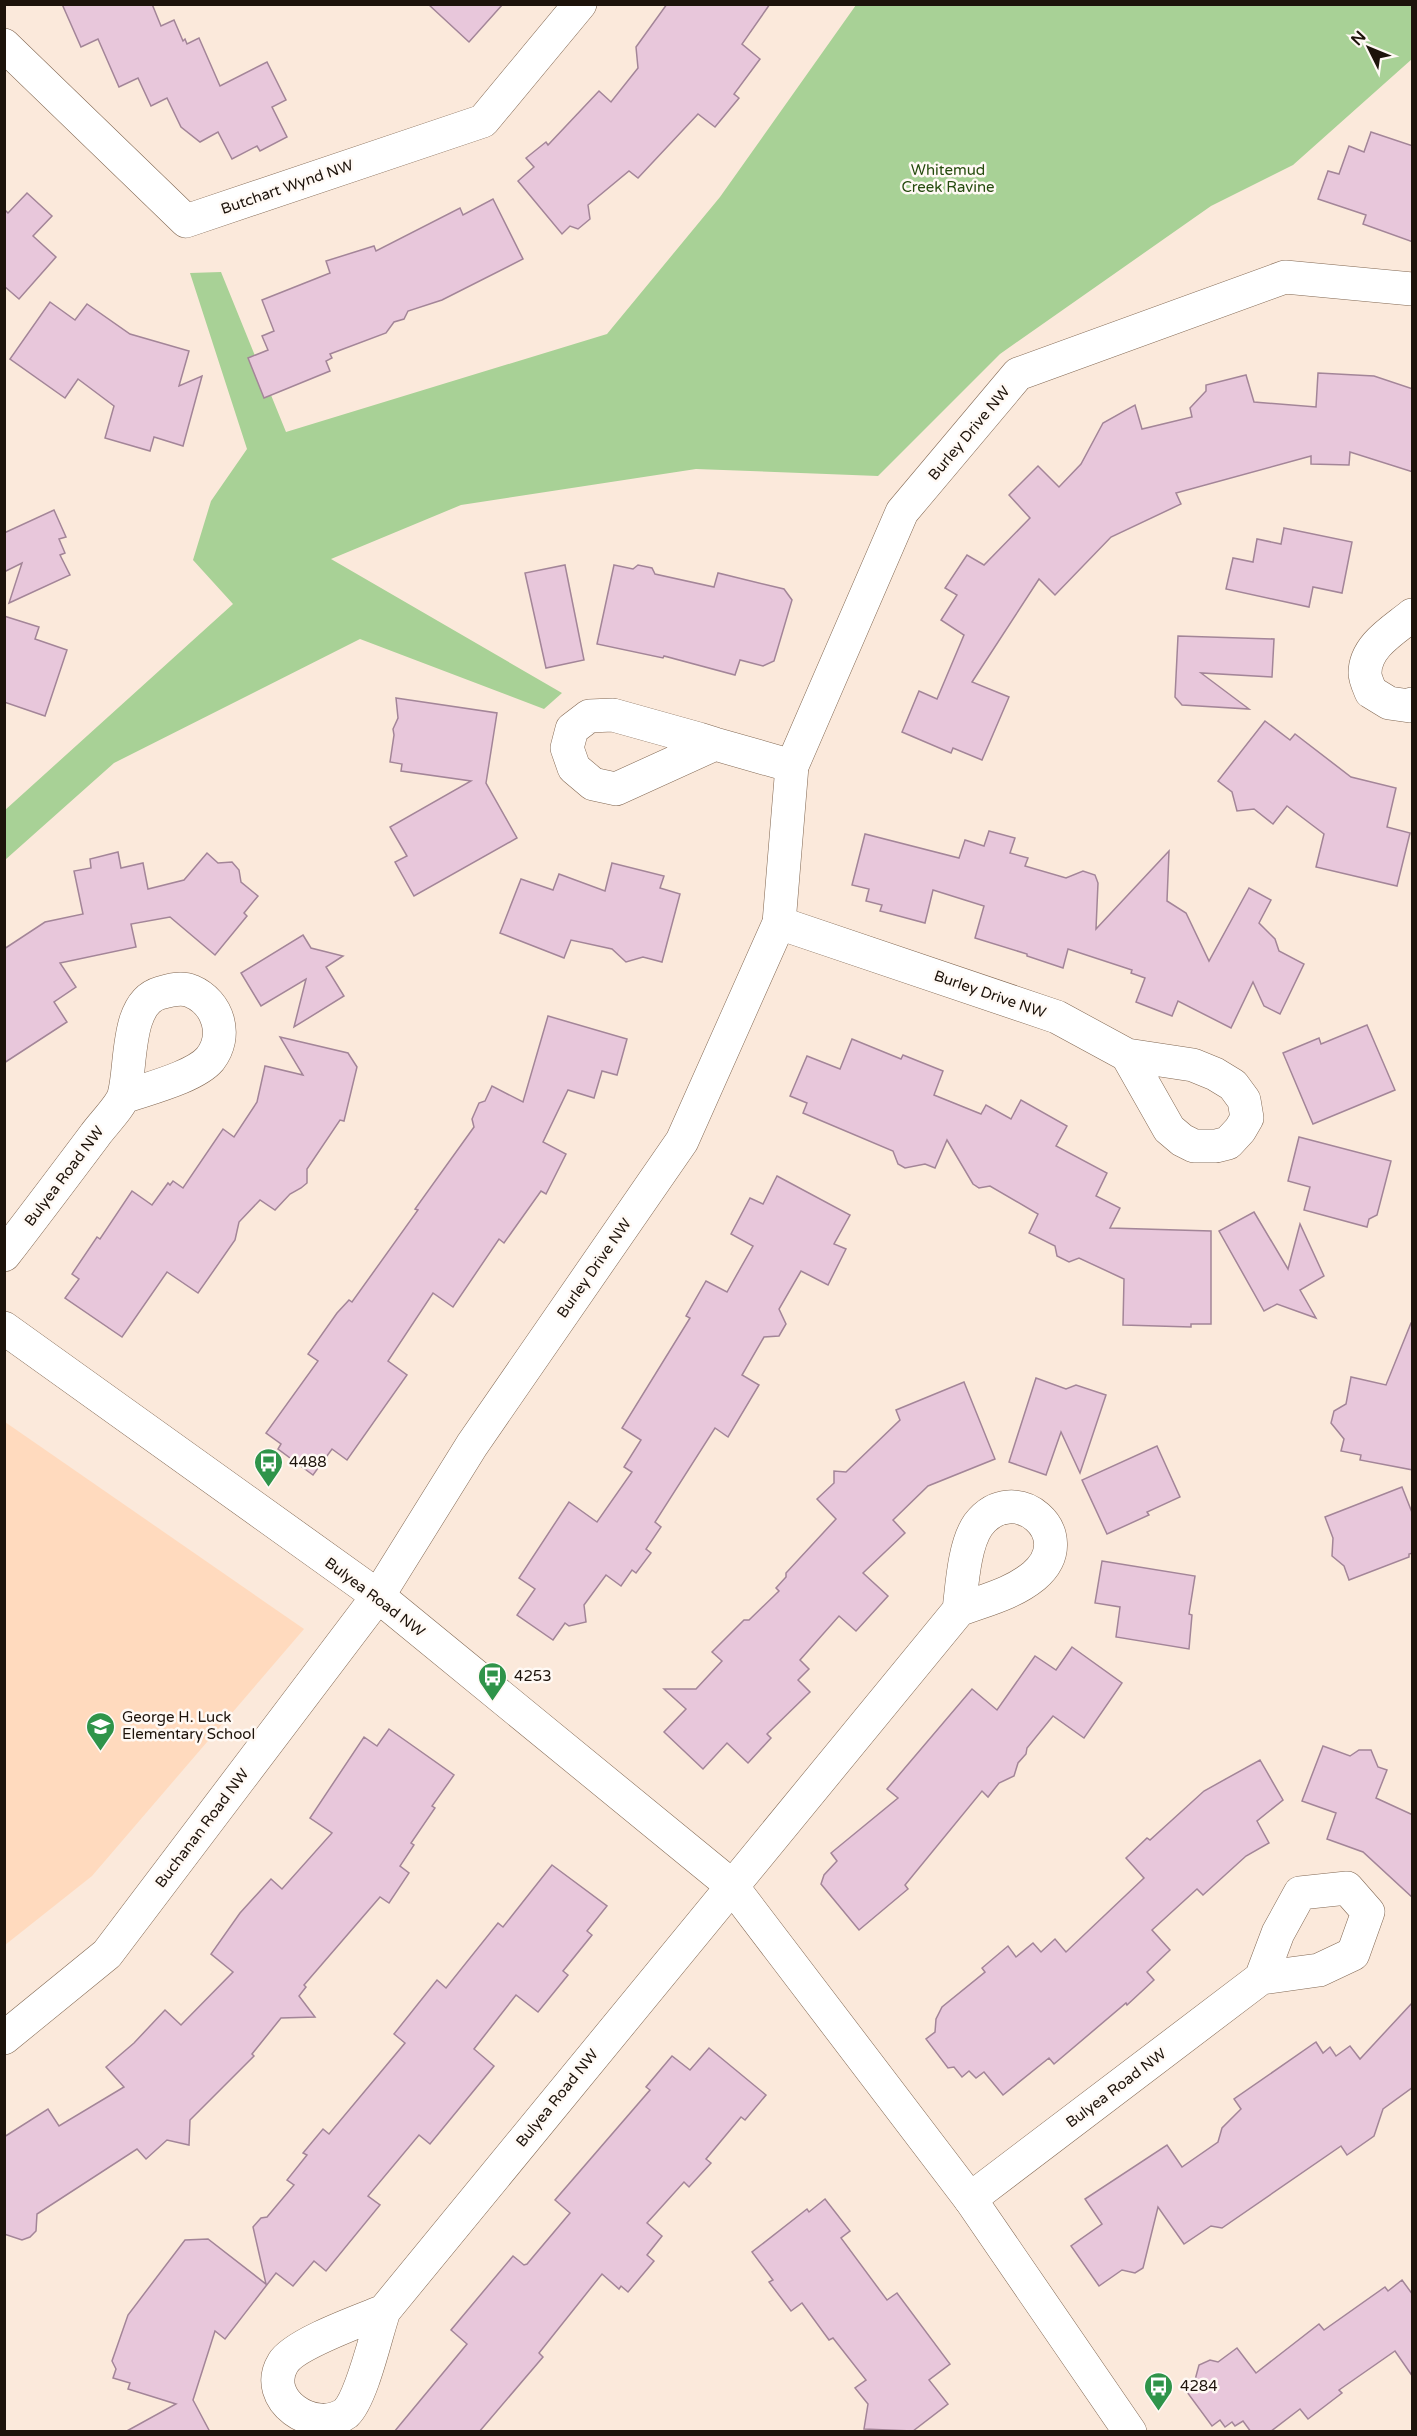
<svg xmlns="http://www.w3.org/2000/svg" width="1417" height="2436" font-family="'Varela Round',sans-serif">
	<style>
		.built { fill: #ffdabe }
		.green { fill: #a8d196 }
		.building { fill: #e8c7db; stroke: #a38598; stroke-width: 1.5 }
		.lines { fill: none; stroke-linecap: round; stroke-linejoin: round }
		.minor-casing { stroke: #826853; stroke-width: 34 }
		.minor { stroke: #fff; stroke-width: 33 }
		.labels { text-anchor: middle; dominant-baseline: central; stroke-width: 5; stroke-linejoin: round; paint-order: stroke }
		.park-label { font-size: 15px; fill: #254b0e; stroke: #fff9f4 }
		.street-label { font-size: 15px; fill: #1d130b; stroke: #fff9f4 }
		.poi-label { font-size: 15px; fill: #1d130b; stroke: #fff9f4; text-anchor: start }
	</style>
	<rect width="100%" height="100%" fill="#fbe9db"/>
	<!-- built -->
	<polygon class="built" points="5,1422 304,1629 92,1876 5,1945"/>
	<!-- green -->
	<polygon class="green" points="856,5 1412,5 1412,59 1293,165 1211,206 1000,354 878,476 696,469 461,505 331,559 562,693 544,709 360,639 114,763 5,860 4,811 233,604 193,560 211,501 247,449 190,273 221,272 286,432 607,334 720,197"/>
	<!-- building -->
	<g class="building">
		<polygon points="62,4 152,4 161,26 174,20 183,41 185,39 187,44 199,38 220,86 267,62 286,100 272,107 287,137 260,151 257,146 232,159 218,132 200,142 181,127 167,98 151,106 138,78 119,87 98,39 81,47"/>
		<polygon points="428,4 503,4 469,42"/>
		<polygon points="667,4 770,4 742,44 760,59 734,94 739,98 715,127 698,114 638,178 629,171 588,205 590,219 578,229 570,226 562,234 518,181 534,167 526,158 546,142 548,145 599,91 611,102 638,68 636,47"/>
		<polygon points="1371,132 1413,146 1413,242 1363,224 1366,215 1318,199 1328,171 1339,174 1349,146 1364,152"/>
		<polygon points="27,193 52,216 33,236 56,257 19,299 4,286 4,209 8,213"/>
		<polygon points="493,199 523,259 442,300 408,311 404,319 394,322 386,333 330,354 332,358 326,361 330,371 264,398 248,358 268,350 262,336 274,331 262,300 330,273 326,261 374,246 376,251 460,208 463,215"/>
		<polygon points="50,302 75,320 87,304 130,334 189,351 179,386 202,376 183,446 154,437 150,451 105,438 114,406 78,379 65,398 10,359"/>
		<polygon points="1318,373 1374,376 1413,389 1413,472 1350,452 1349,465 1311,464 1311,456 1176,493 1181,504 1111,537 1055,595 1039,579 972,682 1009,697 982,760 953,748 951,753 902,732 919,691 937,699 964,635 941,620 957,595 945,588 967,555 984,565 1030,518 1009,495 1038,466 1059,487 1081,464 1103,423 1135,405 1142,429 1192,417 1190,408 1206,391 1206,385 1246,375 1254,402 1316,407"/>
		<polygon points="54,510 66,537 59,539 65,553 60,555 70,575 9,603 22,563 4,572 4,533"/>
		<polygon points="1284,528 1352,542 1342,593 1313,587 1309,607 1226,589 1233,558 1253,562 1257,539 1281,544"/>
		<polygon points="565,565 584,660 546,668 525,573"/>
		<polygon points="614,565 633,569 638,565 652,568 655,574 714,587 718,573 784,589 792,600 774,661 763,666 740,660 735,675 664,656 663,658 597,644"/>
		<polygon points="4,616 39,627 35,639 67,650 45,716 4,702"/>
		<polygon points="1178,636 1274,639 1272,677 1201,673 1249,709 1182,705 1175,697"/>
		<polygon points="396,698 497,713 486,783 517,838 414,896 395,862 407,856 390,827 471,781 401,771 402,764 390,762 394,735 393,729 398,718"/>
		<polygon points="1265,721 1290,740 1295,734 1351,777 1396,788 1387,827 1410,833 1397,886 1316,867 1324,834 1287,806 1273,824 1254,809 1237,811 1232,792 1218,781"/>
		<polygon points="989,831 1015,838 1010,853 1028,858 1025,866 1066,878 1083,871 1095,875 1098,883 1096,929 1169,851 1167,901 1186,913 1209,961 1249,888 1271,900 1259,923 1275,939 1279,951 1304,964 1280,1014 1264,1006 1253,982 1231,1028 1178,1001 1172,1016 1136,1002 1145,978 1131,973 1132,970 1068,949 1063,968 1027,956 1027,954 975,938 984,906 933,890 925,923 880,911 882,905 866,901 869,889 852,885 865,834 959,858 965,840 984,846"/>
		<polygon points="118,852 121,868 143,863 148,889 184,880 207,853 218,863 232,862 239,870 241,882 258,896 244,913 247,916 215,955 170,917 131,924 136,947 60,963 76,987 54,1002 67,1022 4,1063 4,949 45,922 83,914 74,871 91,868 90,859"/>
		<polygon points="612,863 664,876 660,888 680,894 662,962 643,957 626,962 612,949 571,940 564,958 500,933 521,879 553,890 559,874 605,891"/>
		<polygon points="303,935 311,948 343,956 326,967 344,996 294,1027 306,979 261,1006 241,973"/>
		<polygon points="548,1016 627,1039 617,1075 602,1071 594,1098 568,1090 543,1142 566,1154 546,1194 541,1191 504,1243 499,1239 453,1307 433,1293 388,1361 407,1375 347,1460 332,1449 313,1475 278,1449 281,1444 266,1433 318,1361 308,1354 337,1313 349,1300 352,1302 418,1210 415,1209 474,1127 472,1119 479,1103 485,1101 492,1086 523,1102"/>
		<polygon points="1367,1025 1395,1090 1313,1124 1283,1053 1319,1038 1321,1044"/>
		<polygon points="280,1037 348,1053 357,1067 344,1121 340,1120 307,1169 307,1183 301,1188 290,1194 275,1210 260,1200 239,1222 235,1240 198,1293 167,1272 122,1337 65,1298 79,1279 72,1274 97,1237 100,1239 132,1191 152,1205 168,1183 170,1185 173,1181 183,1188 223,1129 234,1137 257,1102 265,1066 303,1075"/>
		<polygon points="852,1039 901,1059 903,1055 943,1071 934,1095 981,1114 986,1105 1011,1119 1021,1100 1067,1126 1056,1146 1107,1173 1096,1196 1120,1208 1110,1228 1211,1231 1211,1324 1191,1324 1191,1327 1123,1325 1124,1279 1079,1258 1069,1262 1057,1256 1055,1246 1029,1233 1038,1214 990,1186 979,1188 973,1184 947,1140 935,1168 925,1164 905,1168 898,1164 893,1151 803,1113 807,1103 790,1096 807,1056 840,1069"/>
		<polygon points="1299,1137 1391,1161 1377,1215 1369,1219 1367,1227 1304,1210 1310,1187 1288,1181"/>
		<polygon points="777,1176 850,1215 834,1244 846,1249 828,1285 801,1271 779,1309 786,1324 779,1336 764,1337 742,1375 759,1385 728,1437 715,1428 655,1522 661,1527 646,1549 651,1553 636,1573 632,1570 621,1586 606,1575 584,1605 586,1622 569,1626 565,1623 553,1640 517,1615 535,1589 519,1578 569,1502 597,1522 632,1472 624,1467 641,1440 622,1428 690,1318 686,1316 706,1281 727,1292 753,1246 731,1234 750,1198 763,1204"/>
		<polygon points="1254,1212 1288,1269 1300,1224 1324,1276 1300,1290 1316,1318 1277,1304 1264,1311 1219,1231"/>
		<polygon points="1411,1323 1413,1323 1413,1470 1360,1460 1361,1455 1341,1451 1344,1439 1331,1423 1334,1411 1346,1404 1351,1377 1386,1385"/>
		<polygon points="1036,1378 1066,1389 1076,1385 1106,1395 1080,1473 1061,1432 1046,1475 1009,1462"/>
		<polygon points="964,1382 995,1459 928,1486 893,1520 905,1533 863,1573 888,1596 856,1631 839,1616 800,1660 809,1669 798,1680 810,1692 767,1734 771,1738 748,1763 727,1743 703,1769 664,1732 686,1709 664,1689 696,1689 722,1661 712,1652 744,1620 749,1620 779,1591 776,1588 786,1577 786,1573 836,1519 817,1499 834,1483 834,1471 846,1472 900,1420 896,1410"/>
		<polygon points="1157,1446 1180,1497 1147,1512 1149,1515 1107,1534 1082,1480"/>
		<polygon points="1402,1487 1413,1515 1413,1553 1409,1554 1409,1557 1349,1580 1344,1566 1332,1556 1333,1538 1325,1517"/>
		<polygon points="1102,1561 1195,1576 1189,1614 1192,1615 1189,1649 1116,1637 1120,1607 1095,1603"/>
		<polygon points="1072,1647 1122,1683 1084,1738 1053,1716 1027,1748 1026,1754 1018,1763 1014,1776 999,1783 988,1797 982,1791 905,1885 908,1889 859,1930 821,1884 824,1875 837,1861 831,1853 898,1798 887,1789 972,1689 997,1710 1035,1656 1056,1670"/>
		<polygon points="389,1729 454,1775 432,1806 435,1808 411,1843 414,1845 400,1866 409,1873 389,1903 380,1897 304,1985 306,1987 299,1996 315,2017 281,2018 252,2054 254,2056 190,2120 189,2145 167,2140 146,2159 137,2149 37,2214 36,2231 30,2237 22,2240 4,2234 4,2137 48,2109 59,2126 124,2087 106,2067 134,2043 165,2010 181,2025 233,1972 211,1954 240,1913 271,1879 282,1889 332,1833 310,1818 364,1737 377,1746"/>
		<polygon points="1323,1746 1350,1756 1359,1750 1371,1750 1378,1767 1387,1770 1376,1798 1413,1815 1413,1898 1363,1852 1327,1839 1336,1813 1302,1801"/>
		<polygon points="1260,1760 1283,1800 1257,1821 1269,1843 1246,1856 1203,1895 1197,1889 1152,1930 1170,1950 1147,1972 1154,1980 1127,2005 1126,2003 1054,2064 1049,2058 1003,2095 984,2072 976,2078 969,2071 962,2077 954,2067 948,2068 926,2039 935,2032 936,2019 942,2007 985,1972 982,1968 1008,1946 1016,1957 1033,1943 1041,1952 1055,1939 1066,1952 1144,1878 1126,1858 1147,1838 1150,1840 1204,1791"/>
		<polygon points="552,1865 607,1906 587,1931 592,1935 563,1971 568,1975 538,2012 516,1995 474,2049 494,2066 430,2144 419,2135 368,2196 380,2205 326,2271 314,2261 293,2286 276,2273 225,2339 215,2331 193,2400 210,2432 125,2432 176,2404 128,2389 130,2383 113,2378 116,2369 112,2361 128,2315 185,2240 208,2239 266,2284 253,2227 261,2218 267,2217 294,2185 287,2180 307,2155 303,2153 323,2129 329,2134 405,2043 394,2034 437,1980 446,1988 498,1923 503,1927"/>
		<polygon points="1413,2002 1413,2087 1383,2109 1374,2136 1347,2155 1341,2146 1222,2228 1211,2226 1184,2244 1158,2207 1143,2268 1135,2273 1122,2270 1099,2286 1071,2246 1102,2224 1085,2199 1167,2145 1182,2167 1218,2142 1222,2128 1241,2109 1234,2099 1316,2042 1323,2053 1330,2047 1336,2056 1350,2046 1360,2059"/>
		<polygon points="709,2048 766,2095 745,2120 741,2117 706,2159 711,2163 689,2187 684,2182 647,2223 662,2236 647,2255 654,2261 628,2292 621,2286 619,2289 602,2274 539,2353 543,2357 479,2432 394,2432 467,2344 451,2330 513,2256 524,2265 527,2264 570,2213 555,2200 650,2090 646,2087 672,2056 690,2070"/>
		<polygon points="825,2199 850,2231 841,2238 887,2300 897,2293 950,2364 929,2380 948,2404 913,2431 864,2429 868,2404 855,2388 866,2380 833,2338 829,2340 802,2303 791,2311 769,2282 773,2280 752,2252 807,2209 809,2212"/>
		<polygon points="1402,2280 1413,2295 1413,2377 1395,2351 1339,2390 1342,2393 1308,2419 1300,2409 1270,2432 1251,2432 1243,2421 1235,2426 1232,2422 1225,2427 1220,2420 1212,2426 1184,2388 1195,2380 1199,2365 1210,2360 1218,2362 1237,2348 1256,2373 1319,2324 1324,2330 1385,2287 1388,2291"/>
	</g>
	<g class="lines">
		<defs>
			<g id="minor">
				<polyline points="4,45 186,221 483,121 580,4"/>
				<path d="M1412,615C1394,630 1365,646 1365,673C1365,679 1369,687 1371,692L1389,703L1410,706L1412,704"/>
				<polyline points="715,744 616,789 593,784 574,768 567,748 572,729 589,716 613,715 699,739 715,744 792,766"/>
				<polyline points="779,923 1057,1017 1127,1055 1193,1065 1215,1074 1233,1085 1244,1100 1247,1118 1240,1130 1228,1143 1216,1146 1194,1146 1182,1140 1169,1129 1127,1055"/>
				<path d="M4,1255C35,1215 65,1175 95,1135C102,1125 121,1106 124,1095C132,1067 125,1003 160,993C170,990 181,987 191,991C219,1003 228,1036 210,1059C195,1077 146,1089 124,1097"/>
				<polyline points="4,1328 378,1596 731,1885 970,2199 1130,2432"/>
				<polyline points="4,2038 107,1954 378,1596 472,1445 682,1141 779,923 792,766 902,512 1018,374 1285,277 1412,289"/>
				<polyline points="970,2199 1261,1978 1319,1970 1353,1954 1368,1912 1347,1888 1300,1893 1278,1933 1261,1978"/>
				<path d="M384,2311C376,2334 362,2398 346,2413C314,2436 261,2399 283,2363C294,2344 362,2320 384,2311L959,1610C985,1600 1012,1594 1034,1576C1082,1535 1014,1477 978,1525C964,1545 962,1586 959,1610"/>
			</g>
		</defs>
		<!-- minor casing -->
		<use href="#minor" class="minor-casing"/>
		<!-- minor -->
		<use href="#minor" class="minor"/>
	</g>
	<!-- icons -->
	<defs>
		<symbol id="bus-pin" viewBox="-11 -11 22 30"><path d="M0 17L-7.5 6A9.5 9.5 0 1 1 7.5 6Z" fill="#2f944a" stroke="#fff9f4"/><path d="M-5-6H5V4H4V6H2V4H-2V6H-4V4H-5ZM-3.5-4V0h7V-4ZM-3.5 1.2v1.5H-2V1.2ZM2 1.2v1.5H3.5V1.2Z" fill="#fff"/></symbol>
		<symbol id="school-pin" viewBox="-11 -11 22 30"><path d="M0 17L-7.5 6A9.5 9.5 0 1 1 7.5 6Z" fill="#2f944a" stroke="#fff9f4"/><path d="M0-5L7-2L0 1L-7-2ZM-4 1L0 2.5L4 1V4Q0 6-4 4Z" fill="#fff"/></symbol>
	</defs>
	<g fill-rule="evenodd">
		<use href="#bus-pin" x="252" y="1446" width="33" height="45"/>
		<use href="#bus-pin" x="476" y="1660" width="33" height="45"/>
		<use href="#school-pin" x="84" y="1710" width="33" height="45"/>
		<use href="#bus-pin" x="1142" y="2370" width="33" height="45"/>
	</g>
	<g class="labels">
		<!-- park labels -->
		<g class="park-label">
			<text x="948" y="170">Whitemud<tspan x="948" dy="17">Creek Ravine</tspan></text>
		</g>
		<!-- street labels -->
		<g class="street-label">
			<text transform="translate(287 187) rotate(-19)">Butchart Wynd NW</text>
			<text transform="translate(969 433) rotate(-50)">Burley Drive NW</text>
			<text transform="translate(990 994) rotate(19)">Burley Drive NW</text>
			<text transform="translate(64 1176) rotate(-53)">Bulyea Road NW</text>
			<text transform="translate(594 1268) rotate(-55)">Burley Drive NW</text>
			<text transform="translate(375 1597) rotate(37)">Bulyea Road NW</text>
			<text transform="translate(202 1828) rotate(-53)">Buchanan Road NW</text>
			<text transform="translate(1116 2088) rotate(-37)">Bulyea Road NW</text>
			<text transform="translate(557 2098) rotate(-51)">Bulyea Road NW</text>
		</g>
		<!-- poi labels -->
		<g class="poi-label">
			<text x="289" y="1462">4488</text>
			<text x="514" y="1676">4253</text>
			<text x="122" y="1717">George H. Luck<tspan x="122" dy="17">Elementary School</tspan></text>
			<text x="1180" y="2386">4284</text>
		</g>
	</g>
	<!-- border -->
	<rect width="1417" height="2436" fill="none" stroke="#1d130b" stroke-width="12"/>
	<!-- north arrow -->
	<g transform="translate(1369 48) rotate(313)" stroke="#fff9f4" stroke-width="4.5" paint-order="stroke">
	<path d="M0-4.5L10 22L0 15L-10 22Z" fill="#1d130b"/>
	<text y="-9" font-size="16" font-weight="bold" text-anchor="middle" fill="#1d130b">N</text>
	</g>
</svg>
